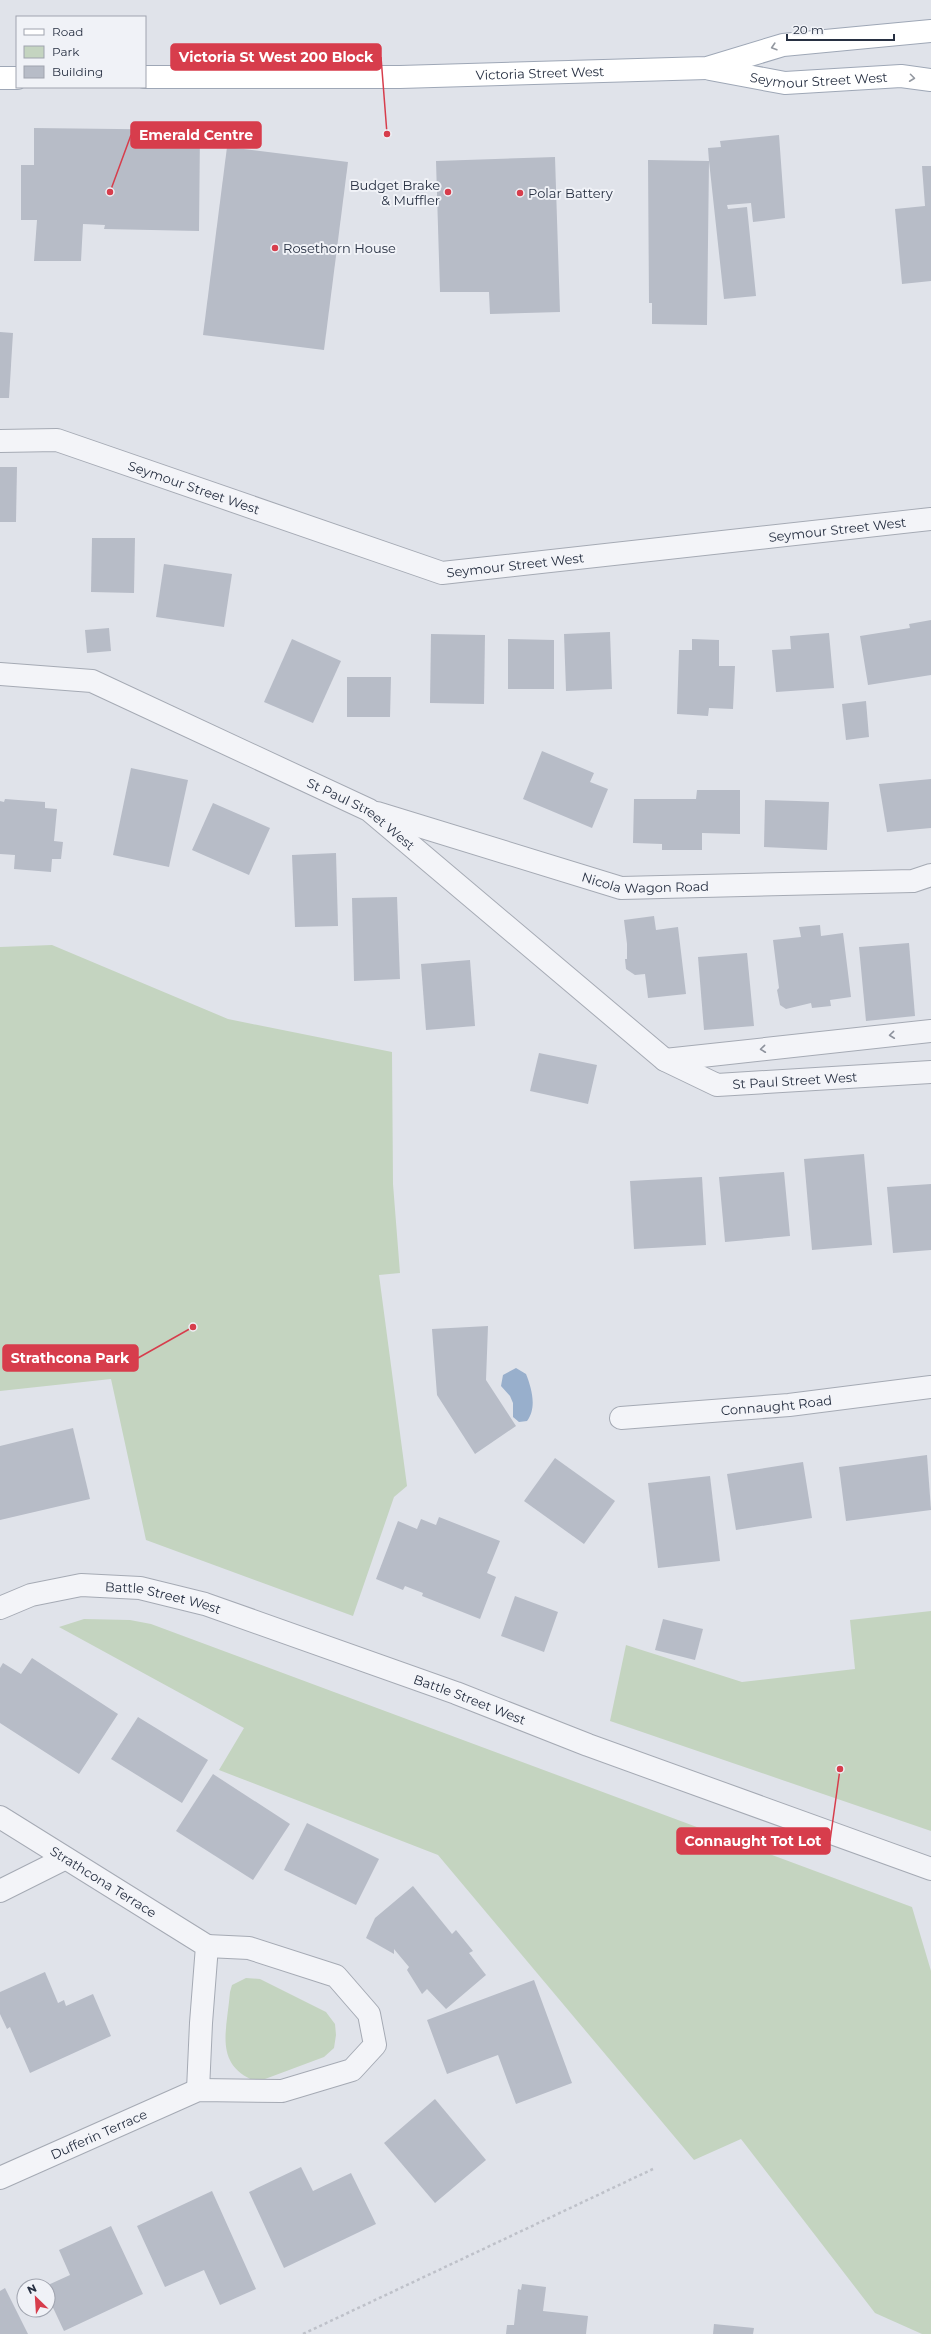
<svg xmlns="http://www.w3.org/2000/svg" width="931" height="2334" font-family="Montserrat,sans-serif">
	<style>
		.green { fill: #c4d4c0 }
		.water { fill: #98afcc }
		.building { fill: #b7bcc7 }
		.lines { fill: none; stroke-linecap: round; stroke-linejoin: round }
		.minor-casing { stroke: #a5aab4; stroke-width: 24 }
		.major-casing { stroke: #9ea7b6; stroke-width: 24 }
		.path { stroke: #bec1c9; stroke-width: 2.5; stroke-dasharray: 3 3; stroke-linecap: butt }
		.minor { stroke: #f3f4f8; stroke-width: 22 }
		.major { stroke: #fff; stroke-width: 22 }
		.oneway { stroke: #9398a0 }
		.oneway2 { stroke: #8d929d }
		.poi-dot { fill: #d73d4c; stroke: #f0f2f7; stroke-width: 1.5 }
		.labels { text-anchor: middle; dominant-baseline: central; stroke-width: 4; stroke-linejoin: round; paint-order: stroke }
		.street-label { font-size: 13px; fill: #273042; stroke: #f0f2f7 }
		.poi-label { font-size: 13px; fill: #273042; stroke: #f0f2f7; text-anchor: start }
		.leader { fill: none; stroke: #d73d4c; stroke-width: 1.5 }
		.callout-dot { fill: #d73d4c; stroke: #f0f2f7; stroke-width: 1.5 }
		.callout { fill: #d73d4c; stroke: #d73d4c; stroke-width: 1.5 }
		.callout-label { font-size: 14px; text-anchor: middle; font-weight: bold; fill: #fff }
	</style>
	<rect width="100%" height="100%" fill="#e0e3ea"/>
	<!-- green -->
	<g class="green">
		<polygon points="52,945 228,1019 392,1052 393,1184 400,1273 379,1275 407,1486 394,1497 353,1616 146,1540 111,1379 0,1391 0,947"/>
		<polygon points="931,1611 931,1831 610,1721 626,1645 742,1682 855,1669 850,1620"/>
		<polygon points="84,1619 130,1620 151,1624 912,1907 931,1971 931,2334 922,2334 875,2313 741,2139 694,2160 438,1855 219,1770 244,1728 59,1627"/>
		<path d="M246,1978L260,1979L326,2012L335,2024L336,2035L334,2048L324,2057L257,2082C213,2065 227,2031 230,1992L232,1985Z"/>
	</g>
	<!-- water -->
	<path class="water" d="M516,1368L526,1374C532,1389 537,1408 527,1421L519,1422L513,1417V1403L510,1396L501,1386L503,1375Z"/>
	<!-- building -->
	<g class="building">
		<polygon points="34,128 200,130 199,231 104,229 105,225 83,224 81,261 34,261 37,220 21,220 21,165 34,165"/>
		<polygon points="779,135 785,218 753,222 751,203 727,205 728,209 747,207 756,296 724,299 709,161 707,325 652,324 652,303 649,303 648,160 709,161 708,148 721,147 720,141"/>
		<polygon points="227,147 348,162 324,350 203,335"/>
		<polygon points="555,157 560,312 490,314 489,292 440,292 436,161"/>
		<polygon points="922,166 931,166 931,281 902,284 895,209 925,206"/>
		<polygon points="0,332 13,333 9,398 0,398"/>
		<polygon points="0,467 17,467 16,522 0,522"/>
		<polygon points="92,538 135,538 134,593 91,592"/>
		<polygon points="164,564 232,574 224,627 156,617"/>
		<polygon points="931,620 931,675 868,685 860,636 910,628 909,624"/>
		<polygon points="109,628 111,651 87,653 85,630"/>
		<polygon points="610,632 612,689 566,691 564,634"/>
		<polygon points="829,633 834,688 776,692 772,650 791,649 790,636"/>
		<polygon points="431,634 485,635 484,704 430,703"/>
		<polygon points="292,639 341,661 313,723 264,702"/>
		<polygon points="508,639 554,640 554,689 508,689"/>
		<polygon points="692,639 719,640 719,666 735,666 733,709 709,708 708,716 677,714 679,650 692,650"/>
		<polygon points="347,677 391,677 390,717 347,717"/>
		<polygon points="866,701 869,737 846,740 842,704"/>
		<polygon points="542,751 594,773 590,782 608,789 592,828 523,799"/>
		<polygon points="131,768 188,780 169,867 113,855"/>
		<polygon points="931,779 931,828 887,832 879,784"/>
		<polygon points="697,790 740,790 740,834 702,833 702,850 662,850 662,844 633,843 634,799 696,799"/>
		<polygon points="5,799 45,802 45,808 57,809 54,841 63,842 61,859 52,859 51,872 14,869 15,855 0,854 0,801 4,802"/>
		<polygon points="765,800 829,802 827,850 764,847"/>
		<polygon points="213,803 270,828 249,875 192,850"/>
		<polygon points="336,853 338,926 295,927 292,855"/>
		<polygon points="397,897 400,979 354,981 352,898"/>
		<polygon points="654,916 656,930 678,927 686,994 648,998 645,974 635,975 626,969 625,959 627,959 627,944 624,920"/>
		<polygon points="820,925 821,936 843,933 851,997 830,1000 831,1006 812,1008 811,1003 786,1009 780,1005 777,990 779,988 773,940 801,937 799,927"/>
		<polygon points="909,943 915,1016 866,1021 859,947"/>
		<polygon points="747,953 754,1026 704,1030 698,957"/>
		<polygon points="470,960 475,1026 426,1030 421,964"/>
		<polygon points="539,1053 597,1065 588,1104 530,1091"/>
		<polygon points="864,1154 872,1245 812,1250 804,1159"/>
		<polygon points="784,1172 790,1236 725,1242 719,1177"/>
		<polygon points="702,1177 706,1245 634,1249 630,1181"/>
		<polygon points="931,1184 931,1250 893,1253 887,1187"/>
		<polygon points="488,1326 486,1380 516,1426 475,1454 437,1395 432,1329"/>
		<polygon points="73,1428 90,1499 0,1520 0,1446"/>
		<polygon points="927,1455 931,1510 846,1521 839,1467"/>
		<polygon points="555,1458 615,1501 584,1544 524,1501"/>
		<polygon points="803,1462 812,1518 736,1530 727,1474"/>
		<polygon points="710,1476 720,1561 658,1568 648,1483"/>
		<polygon points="439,1517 500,1541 487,1573 496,1577 480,1619 422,1596 423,1593 405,1586 403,1590 376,1579 398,1521 417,1529 421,1519 436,1525"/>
		<polygon points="515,1596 558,1612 544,1652 501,1636"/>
		<polygon points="663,1619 703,1629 695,1660 655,1650"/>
		<polygon points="32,1658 118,1714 79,1774 0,1723 0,1668 3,1663 21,1674"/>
		<polygon points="138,1717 208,1760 182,1803 111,1759"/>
		<polygon points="213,1774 290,1824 253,1880 176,1831"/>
		<polygon points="307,1823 379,1859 356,1905 284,1870"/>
		<polygon points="413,1886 452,1934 456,1930 473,1951 469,1953 486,1975 446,2009 427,1989 422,1994 407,1970 409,1967 394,1949 394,1954 366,1938 375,1918"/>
		<polygon points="45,1972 58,2003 64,2000 66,2006 93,1994 111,2036 30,2073 10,2027 7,2029 0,2014 0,1992"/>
		<polygon points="534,1980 572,2083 516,2104 498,2055 447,2074 427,2020"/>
		<polygon points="435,2099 486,2160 435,2203 384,2143"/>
		<polygon points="301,2167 313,2191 351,2173 376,2224 284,2268 249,2192"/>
		<polygon points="212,2191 256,2289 220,2305 204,2270 165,2287 137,2226"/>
		<polygon points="111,2226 143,2294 64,2331 48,2297 48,2285 70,2275 59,2250"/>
		<polygon points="522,2284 546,2287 543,2311 588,2316 586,2334 506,2334 507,2325 514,2325 518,2289 521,2290"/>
		<polygon points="5,2288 28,2334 0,2334 0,2291"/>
		<polygon points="714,2324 754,2328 753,2334 713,2334"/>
	</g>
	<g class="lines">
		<defs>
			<g id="minor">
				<path id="s1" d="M0,441L57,440L442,573L931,519"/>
				<path id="s2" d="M0,674L92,681L369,810L665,1060L717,1085L931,1072"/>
				<path id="s3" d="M377,813L621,888L913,881L931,875"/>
				<polyline points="665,1060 931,1031"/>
				<path id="s4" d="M621,1418L789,1405L931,1387"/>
				<path id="s5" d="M0,1608L31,1595L81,1585L140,1588L205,1604L456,1693L588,1745L931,1869"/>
				<path id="s6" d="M0,1817L207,1946L201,2023L198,2090"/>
				<polyline points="0,1891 64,1859"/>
				<path id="s7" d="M0,2178L198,2090L282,2091L352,2070L375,2045L369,2014L336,1976L249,1948L207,1946"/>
			</g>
			<g id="major">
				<path id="s8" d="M710,69L785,83L901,76L931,80"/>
				<path id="s9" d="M145,77H400L707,68L783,45L931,31"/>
				<polyline points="0,78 17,78"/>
			</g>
		</defs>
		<!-- minor casing -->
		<use href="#minor" class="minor-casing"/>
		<!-- major casing -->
		<use href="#major" class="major-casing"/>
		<!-- path -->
		<polyline class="path" points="303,2334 653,2169"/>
		<!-- minor -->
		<use href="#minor" class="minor"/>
		<!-- major -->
		<use href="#major" class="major"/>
	</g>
	<!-- one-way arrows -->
	<defs><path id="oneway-chevron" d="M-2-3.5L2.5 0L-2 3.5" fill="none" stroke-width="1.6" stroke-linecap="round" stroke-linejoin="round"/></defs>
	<g class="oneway">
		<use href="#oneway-chevron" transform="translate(774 47) rotate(163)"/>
		<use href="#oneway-chevron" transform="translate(912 78) rotate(7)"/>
	</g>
	<g class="oneway2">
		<use href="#oneway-chevron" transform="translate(892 1035) rotate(174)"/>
		<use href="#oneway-chevron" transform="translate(763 1049) rotate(174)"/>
	</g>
	<!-- markers -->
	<g class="poi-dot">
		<circle cx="448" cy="192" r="4"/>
		<circle cx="520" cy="193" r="4"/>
		<circle cx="275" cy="248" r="4"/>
	</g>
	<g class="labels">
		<!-- street labels -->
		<g class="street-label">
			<text stroke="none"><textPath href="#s9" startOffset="395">Victoria Street West</textPath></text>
			<text stroke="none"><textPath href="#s8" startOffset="110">Seymour Street West</textPath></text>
			<text stroke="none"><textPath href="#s1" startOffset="202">Seymour Street West</textPath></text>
			<text stroke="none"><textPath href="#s1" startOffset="862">Seymour Street West</textPath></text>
			<text stroke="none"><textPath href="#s1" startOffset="538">Seymour Street West</textPath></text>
			<text stroke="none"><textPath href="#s2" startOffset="393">St Paul Street West</textPath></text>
			<text stroke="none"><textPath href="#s3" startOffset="279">Nicola Wagon Road</textPath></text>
			<text stroke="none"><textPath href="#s2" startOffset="921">St Paul Street West</textPath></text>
			<text stroke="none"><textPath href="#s4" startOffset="156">Connaught Road</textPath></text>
			<text stroke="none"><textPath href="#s5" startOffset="168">Battle Street West</textPath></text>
			<text stroke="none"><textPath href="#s5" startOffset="492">Battle Street West</textPath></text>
			<text stroke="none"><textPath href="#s6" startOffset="122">Strathcona Terrace</textPath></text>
			<text stroke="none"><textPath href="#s7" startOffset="108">Dufferin Terrace</textPath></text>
		</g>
		<!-- poi labels -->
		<g class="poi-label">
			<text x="440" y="185" text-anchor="end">Budget Brake<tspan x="440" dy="15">&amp; Muffler</tspan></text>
			<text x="528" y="193">Polar Battery</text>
			<text x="283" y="248">Rosethorn House</text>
		</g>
	</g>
	<!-- callouts -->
	<path class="leader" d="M387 134L381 57M110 192L131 135M193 1327L138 1358M840 1769L830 1841"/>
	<g class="callout-dot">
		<circle cx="387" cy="134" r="4"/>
		<circle cx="110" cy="192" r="4"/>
		<circle cx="193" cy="1327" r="4"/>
		<circle cx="840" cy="1769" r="4"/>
	</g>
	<g class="callout">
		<rect x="171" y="44" width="210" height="26" rx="4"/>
		<rect x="131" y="122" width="130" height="26" rx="4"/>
		<rect x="3" y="1345" width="135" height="26" rx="4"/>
		<rect x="677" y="1828" width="153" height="26" rx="4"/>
	</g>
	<g class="callout-label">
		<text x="276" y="62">Victoria St West 200 Block</text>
		<text x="196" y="140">Emerald Centre</text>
		<text x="70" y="1363">Strathcona Park</text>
		<text x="753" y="1846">Connaught Tot Lot</text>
	</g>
	<!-- legend -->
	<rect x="16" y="16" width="130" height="72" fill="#f0f2f7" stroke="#a0a4af"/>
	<rect x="24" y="29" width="20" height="6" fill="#ffffff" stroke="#a0a4af"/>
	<text x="52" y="36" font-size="12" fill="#273042">Road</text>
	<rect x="24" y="46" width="20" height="12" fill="#c4d4c0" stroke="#a0a4af"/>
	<text x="52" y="56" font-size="12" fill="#273042">Park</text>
	<rect x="24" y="66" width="20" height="12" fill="#b7bcc7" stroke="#a0a4af"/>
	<text x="52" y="76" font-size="12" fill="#273042">Building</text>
	<!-- north arrow -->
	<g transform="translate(36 2298) rotate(335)"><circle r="19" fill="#f0f2f7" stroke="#a0a4af"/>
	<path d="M0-3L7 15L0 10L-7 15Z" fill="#d73d4c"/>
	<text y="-6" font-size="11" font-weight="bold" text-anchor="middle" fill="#273042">N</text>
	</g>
	<!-- scale -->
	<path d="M787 34v6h107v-6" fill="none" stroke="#273042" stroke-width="2"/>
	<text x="793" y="34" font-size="12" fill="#273042" stroke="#f0f2f7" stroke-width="3" paint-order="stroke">20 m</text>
</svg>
